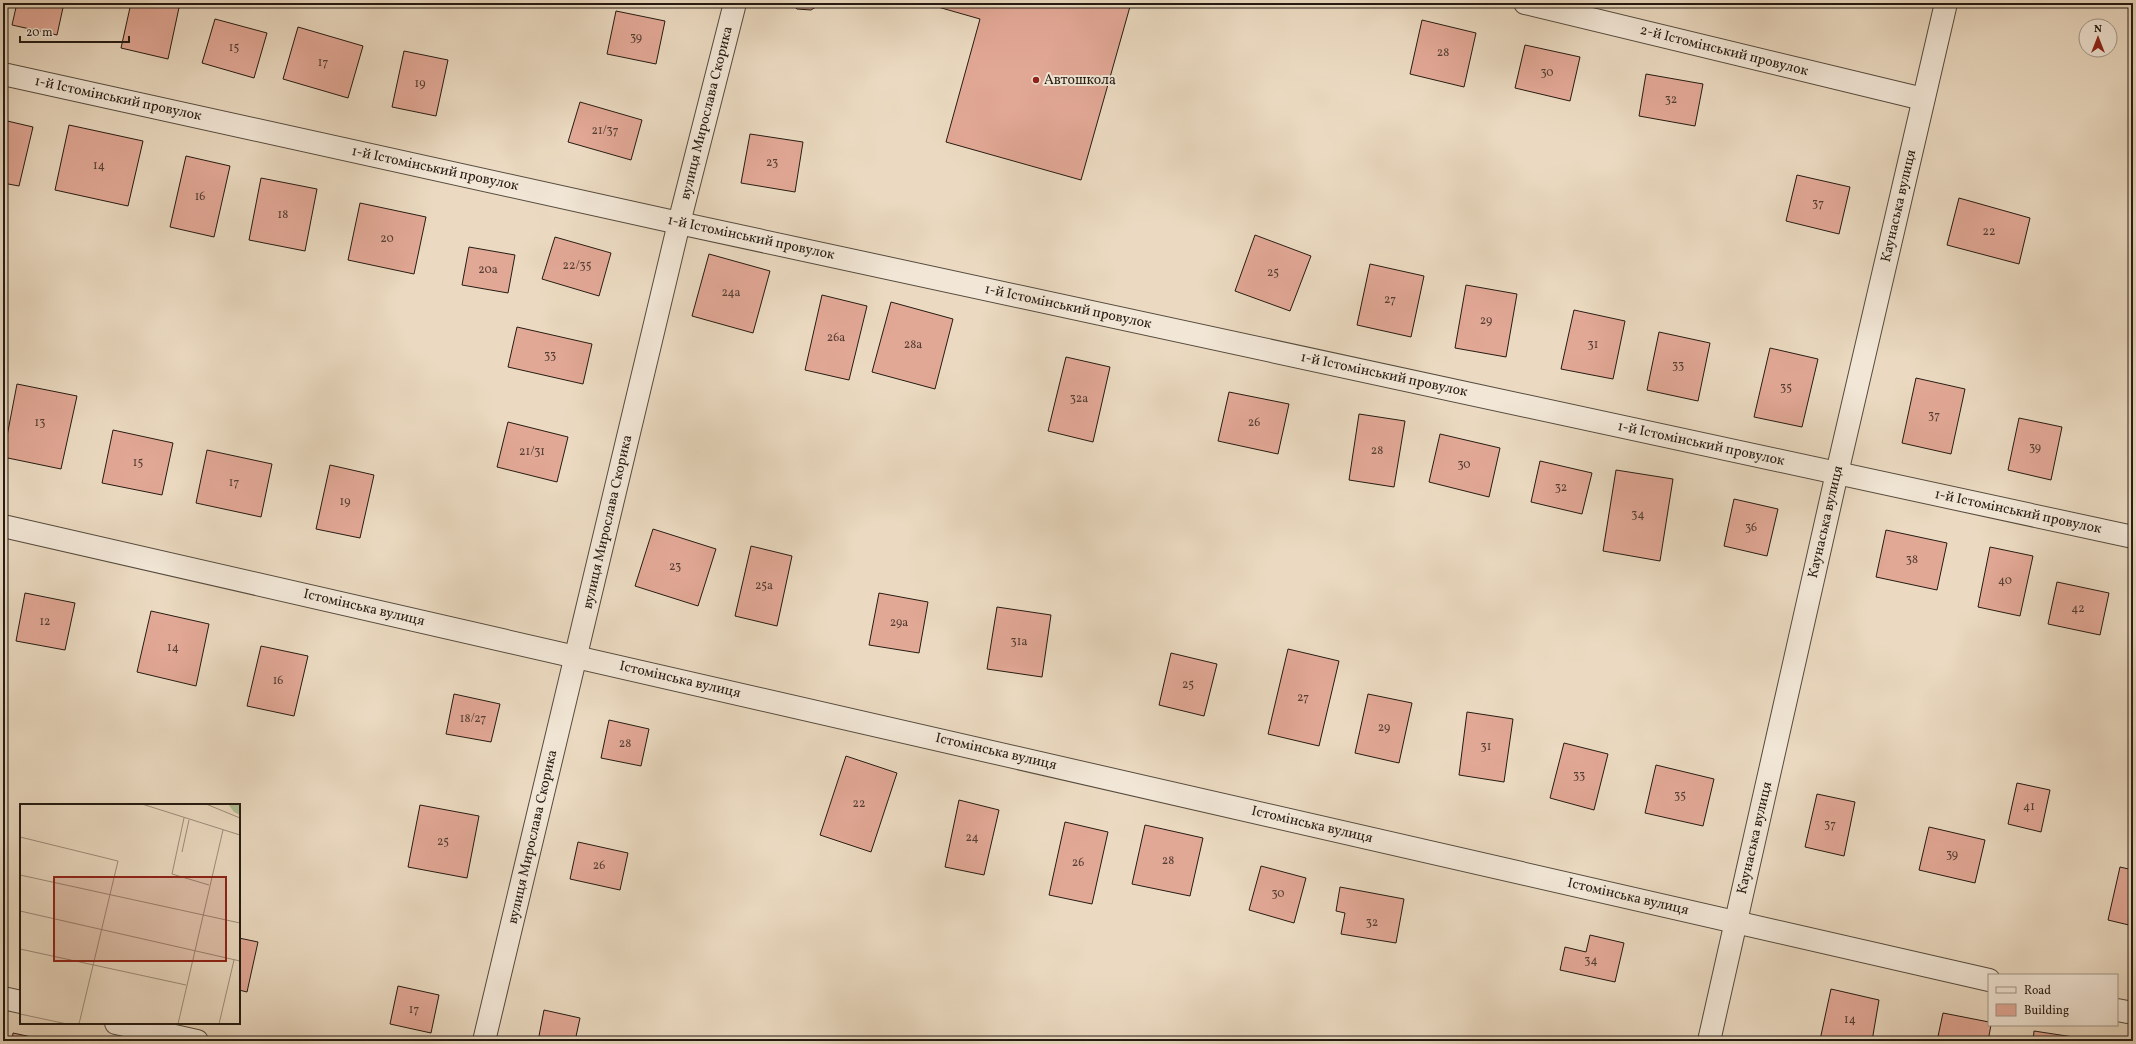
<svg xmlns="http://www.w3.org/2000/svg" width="2136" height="1044" font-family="Vollkorn,serif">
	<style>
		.building { fill: #e2a896; stroke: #251b12 }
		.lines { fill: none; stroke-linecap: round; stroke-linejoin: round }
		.minor-casing { stroke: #564b3e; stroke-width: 24 }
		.minor { stroke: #f2e7d7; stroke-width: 22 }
		.poi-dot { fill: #8f2418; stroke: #f2e7d7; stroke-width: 1.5 }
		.labels { text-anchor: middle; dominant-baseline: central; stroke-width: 4; stroke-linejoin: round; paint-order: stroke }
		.number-label { font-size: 12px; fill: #543e33 }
		.street-label { font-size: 14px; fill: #251b12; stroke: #f2e7d7 }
		.poi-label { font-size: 14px; fill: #251b12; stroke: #f2e7d7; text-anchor: start }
		.inset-road { fill: none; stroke: #9c8e7b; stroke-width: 1 }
		.view { fill: #8f2418; fill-opacity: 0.15; stroke: #8f2418; stroke-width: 2 }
		.inset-edge { fill: none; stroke: #251b12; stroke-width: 2 }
	</style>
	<rect width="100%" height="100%" fill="#ebdac1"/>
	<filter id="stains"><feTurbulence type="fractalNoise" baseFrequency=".005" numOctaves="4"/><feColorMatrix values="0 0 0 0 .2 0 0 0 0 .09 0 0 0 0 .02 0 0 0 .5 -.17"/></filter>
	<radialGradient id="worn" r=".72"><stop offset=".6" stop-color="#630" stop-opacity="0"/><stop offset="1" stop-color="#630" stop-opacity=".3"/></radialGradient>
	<!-- building -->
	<g class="building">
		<polygon points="17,3 64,3 57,35 12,25"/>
		<polygon points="131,3 180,3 168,59 121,48"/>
		<polygon points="790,3 822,3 811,10 797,9"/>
		<polygon points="924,3 1131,3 1081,180 946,142 980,19"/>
		<polygon points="616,11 665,21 656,64 607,54"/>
		<polygon points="215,19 267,33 254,78 202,63"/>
		<polygon points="1422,20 1476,33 1464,87 1410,74"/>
		<polygon points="298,27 363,46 348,98 283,79"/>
		<polygon points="1525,45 1580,57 1570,101 1515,88"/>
		<polygon points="404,51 448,60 436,116 392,107"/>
		<polygon points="1646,74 1703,84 1695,126 1639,116"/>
		<polygon points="580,102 642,120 631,160 568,142"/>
		<polygon points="3,120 33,127 19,186 3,183"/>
		<polygon points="69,125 143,141 128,206 55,190"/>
		<polygon points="750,134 803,142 795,192 741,183"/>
		<polygon points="186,156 230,166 214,237 170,227"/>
		<polygon points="1797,175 1850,187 1839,234 1786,221"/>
		<polygon points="261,178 317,189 305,251 249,240"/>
		<polygon points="1959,198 2030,218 2019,264 1947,245"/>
		<polygon points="360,203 426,217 414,274 348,260"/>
		<polygon points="1255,235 1311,256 1290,311 1235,291"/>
		<polygon points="555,237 611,253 599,296 542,279"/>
		<polygon points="469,247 515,255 508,293 462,285"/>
		<polygon points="709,254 770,271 753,333 692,316"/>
		<polygon points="1370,264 1424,276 1411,337 1357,325"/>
		<polygon points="1466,285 1517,294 1506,357 1455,348"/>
		<polygon points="822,295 867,306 849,380 805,370"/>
		<polygon points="891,302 953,319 935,389 872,372"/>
		<polygon points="1574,310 1625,321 1613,379 1561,369"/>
		<polygon points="517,327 592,344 583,384 508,367"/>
		<polygon points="1659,332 1710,343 1698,401 1647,390"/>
		<polygon points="1770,348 1818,359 1802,427 1754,417"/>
		<polygon points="1066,357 1110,367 1093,442 1048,431"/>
		<polygon points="1916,378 1965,389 1951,454 1902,443"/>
		<polygon points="17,384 77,396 61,469 3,457"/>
		<polygon points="1229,392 1289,404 1278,454 1218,441"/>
		<polygon points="1359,414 1405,421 1394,487 1349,480"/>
		<polygon points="2019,418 2062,427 2051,480 2008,470"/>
		<polygon points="508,422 568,437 557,482 497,467"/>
		<polygon points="113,430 173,443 162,495 102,483"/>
		<polygon points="1440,434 1500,448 1489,497 1429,482"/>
		<polygon points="207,450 272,464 261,517 196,503"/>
		<polygon points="1540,461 1592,473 1582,514 1531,502"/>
		<polygon points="330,465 374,475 360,538 316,529"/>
		<polygon points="1616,470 1673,479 1660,561 1603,551"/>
		<polygon points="1734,499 1778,509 1767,556 1724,546"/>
		<polygon points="653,529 716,549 698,606 635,586"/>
		<polygon points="1886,530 1947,543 1937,590 1876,577"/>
		<polygon points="751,546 792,556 777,626 735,616"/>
		<polygon points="1990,547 2033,556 2020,616 1978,607"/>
		<polygon points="2057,582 2109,593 2100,635 2048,624"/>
		<polygon points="25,593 75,603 65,650 16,641"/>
		<polygon points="879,593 928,602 919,653 869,645"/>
		<polygon points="997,607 1051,615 1042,677 987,669"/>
		<polygon points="151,611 209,624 196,686 137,672"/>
		<polygon points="261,646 308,656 294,716 247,706"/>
		<polygon points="1288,649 1339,661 1319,746 1268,734"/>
		<polygon points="1171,653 1217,664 1204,716 1159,705"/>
		<polygon points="454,694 500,704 491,742 446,734"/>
		<polygon points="1368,694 1412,703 1399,763 1355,753"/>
		<polygon points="1467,712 1513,719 1504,782 1459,775"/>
		<polygon points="609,720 649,729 641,766 601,758"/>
		<polygon points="1564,743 1608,754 1594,810 1550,798"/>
		<polygon points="846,756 897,773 871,852 820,835"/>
		<polygon points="1656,765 1714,779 1703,826 1645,813"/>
		<polygon points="2017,783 2050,790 2041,832 2008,824"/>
		<polygon points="1817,794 1855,802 1844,856 1805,847"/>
		<polygon points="959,800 999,810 984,875 945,867"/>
		<polygon points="420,805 479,816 467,878 408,867"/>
		<polygon points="1065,822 1108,832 1092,904 1049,895"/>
		<polygon points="1145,825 1203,838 1190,896 1132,884"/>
		<polygon points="1929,827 1985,840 1975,883 1919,870"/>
		<polygon points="578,842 628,853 620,890 570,879"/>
		<polygon points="1261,866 1306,878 1294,923 1249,910"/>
		<polygon points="2120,867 2133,870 2133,926 2108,920"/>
		<polygon points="1340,887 1404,899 1396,943 1341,934 1345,913 1336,911"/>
		<polygon points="1590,935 1624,943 1615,982 1560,970 1565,947 1586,952"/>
		<polygon points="239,938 258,942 247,992 239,990"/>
		<polygon points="398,986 439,995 431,1033 390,1024"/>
		<polygon points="1831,989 1879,1000 1872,1041 1820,1040"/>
		<polygon points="544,1010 580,1018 575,1041 538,1041"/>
		<polygon points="1943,1013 1989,1022 1989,1025 1991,1025 1988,1041 1937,1041"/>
		<polygon points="2034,1031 2080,1038 2079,1041 2033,1041"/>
		<polygon points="13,1033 50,1041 12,1041"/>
	</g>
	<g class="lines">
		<defs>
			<g id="minor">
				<polyline points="1525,3 1923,99"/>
				<polyline points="3,74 679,223 2133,537"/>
				<polyline points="3,526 1989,980"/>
				<polyline points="3,998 21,1002"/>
				<polyline points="2117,1010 2133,1013"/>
				<polyline points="116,1023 197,1041"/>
				<polyline points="484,1041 679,223 735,3"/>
				<polyline points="1709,1041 1837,473 1946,3"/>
			</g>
		</defs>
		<!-- minor casing -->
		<use href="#minor" class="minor-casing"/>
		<!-- minor -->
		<use href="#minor" class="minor"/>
	</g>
	<!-- markers -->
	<circle class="poi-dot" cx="1036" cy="80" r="4"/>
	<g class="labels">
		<!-- number labels -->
		<g class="number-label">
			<text x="636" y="38">39</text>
			<text x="234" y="48">15</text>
			<text x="1443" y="53">28</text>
			<text x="323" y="63">17</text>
			<text x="1547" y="73">30</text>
			<text x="420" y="84">19</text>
			<text x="1671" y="100">32</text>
			<text x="605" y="131">21/37</text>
			<text x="772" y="163">23</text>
			<text x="99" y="166">14</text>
			<text x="200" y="197">16</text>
			<text x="1818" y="204">37</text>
			<text x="283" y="215">18</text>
			<text x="1989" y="232">22</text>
			<text x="387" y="239">20</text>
			<text x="577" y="266">22/35</text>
			<text x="488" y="270">20а</text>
			<text x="1273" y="273">25</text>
			<text x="731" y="293">24а</text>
			<text x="1390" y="300">27</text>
			<text x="1486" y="321">29</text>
			<text x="836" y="338">26а</text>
			<text x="913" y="345">28а</text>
			<text x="1593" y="345">31</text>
			<text x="550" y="356">33</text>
			<text x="1678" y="366">33</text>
			<text x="1786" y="388">35</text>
			<text x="1079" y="399">32а</text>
			<text x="1934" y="416">37</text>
			<text x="40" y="423">13</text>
			<text x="1254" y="423">26</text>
			<text x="2035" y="448">39</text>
			<text x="1377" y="451">28</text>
			<text x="532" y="452">21/31</text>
			<text x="138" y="463">15</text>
			<text x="1464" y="465">30</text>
			<text x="234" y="483">17</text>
			<text x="1561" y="488">32</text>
			<text x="345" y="502">19</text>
			<text x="1638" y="515">34</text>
			<text x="1751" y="528">36</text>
			<text x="1912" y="560">38</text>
			<text x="675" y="567">23</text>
			<text x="2005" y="581">40</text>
			<text x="764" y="586">25а</text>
			<text x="2078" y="609">42</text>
			<text x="45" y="622">12</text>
			<text x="899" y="623">29а</text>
			<text x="1019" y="642">31а</text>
			<text x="173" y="648">14</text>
			<text x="278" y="681">16</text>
			<text x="1188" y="685">25</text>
			<text x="1303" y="698">27</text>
			<text x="473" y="719">18/27</text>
			<text x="1384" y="728">29</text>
			<text x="625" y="744">28</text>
			<text x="1486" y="747">31</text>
			<text x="1579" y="776">33</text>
			<text x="1680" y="796">35</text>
			<text x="859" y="804">22</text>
			<text x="2029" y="807">41</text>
			<text x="1830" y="825">37</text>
			<text x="972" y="838">24</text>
			<text x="443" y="842">25</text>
			<text x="1952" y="855">39</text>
			<text x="1168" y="861">28</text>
			<text x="1078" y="863">26</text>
			<text x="599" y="866">26</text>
			<text x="1278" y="894">30</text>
			<text x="1372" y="923">32</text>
			<text x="1591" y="961">34</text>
			<text x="414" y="1010">17</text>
			<text x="1850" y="1020">14</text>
		</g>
		<!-- street labels -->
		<g class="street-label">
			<text transform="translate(1724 51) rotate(14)">2-й Істомінський провулок</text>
			<text transform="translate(118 99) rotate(12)">1-й Істомінський провулок</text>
			<text transform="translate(707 113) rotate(-76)">вулиця Мирослава Скорика</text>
			<text transform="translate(435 169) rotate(12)">1-й Істомінський провулок</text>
			<text transform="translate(1899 206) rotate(-77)">Каунаська вулиця</text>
			<text transform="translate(751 238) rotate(12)">1-й Істомінський провулок</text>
			<text transform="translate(1068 307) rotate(12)">1-й Істомінський провулок</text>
			<text transform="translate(1384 375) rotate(12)">1-й Істомінський провулок</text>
			<text transform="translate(1701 444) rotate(12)">1-й Істомінський провулок</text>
			<text transform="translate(2018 512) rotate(12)">1-й Істомінський провулок</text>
			<text transform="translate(608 522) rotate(-77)">вулиця Мирослава Скорика</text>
			<text transform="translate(1826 522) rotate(-77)">Каунаська вулиця</text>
			<text transform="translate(364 608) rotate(13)">Істомінська вулиця</text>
			<text transform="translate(680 680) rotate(13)">Істомінська вулиця</text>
			<text transform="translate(996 752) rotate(13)">Істомінська вулиця</text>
			<text transform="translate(1312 825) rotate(13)">Істомінська вулиця</text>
			<text transform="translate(533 837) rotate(-77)">вулиця Мирослава Скорика</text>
			<text transform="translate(1755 838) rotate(-77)">Каунаська вулиця</text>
			<text transform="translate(1628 897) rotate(13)">Істомінська вулиця</text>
		</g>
		<!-- poi labels -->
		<g class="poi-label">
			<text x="1044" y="80">Автошкола</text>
		</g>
	</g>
	<!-- overview -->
	<g transform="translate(20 804)">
		<rect width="220" height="220" fill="#ebdac1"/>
		<path d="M208,0H220V11L214,8Z" fill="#b2c197"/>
		<path class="inset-road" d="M122,0L220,31M186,0L220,14M164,14L152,70L189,81M0,33L98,57L59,220M162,48L169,16M0,71L220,119M0,107L220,157M0,145L166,181M0,210L47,220M158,220L203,26M199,220L214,156"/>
		<path class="view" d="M34,73H206V157H34Z"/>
		<rect width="220" height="220" class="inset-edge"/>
	</g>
	<!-- margin -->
	<rect width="2136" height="1044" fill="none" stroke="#ebdac1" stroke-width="16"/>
	<rect x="4" y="4" width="2128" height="1036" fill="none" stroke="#251b12" stroke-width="2"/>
	<rect x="8" y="8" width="2120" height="1028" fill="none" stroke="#251b12"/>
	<!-- legend -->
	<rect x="1988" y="974" width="130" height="52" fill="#f2e7d7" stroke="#a09588"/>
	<rect x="1996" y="987" width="20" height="6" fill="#f2e7d7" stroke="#a09588"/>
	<text x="2024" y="994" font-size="12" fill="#251b12">Road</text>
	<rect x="1996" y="1004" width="20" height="12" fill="#e2a896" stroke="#a09588"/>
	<text x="2024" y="1014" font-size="12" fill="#251b12">Building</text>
	<!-- north arrow -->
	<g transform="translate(2098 38)"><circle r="19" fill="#f2e7d7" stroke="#a09588"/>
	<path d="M0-3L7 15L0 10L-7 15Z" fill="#8f2418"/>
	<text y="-6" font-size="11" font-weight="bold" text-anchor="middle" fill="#251b12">N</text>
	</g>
	<!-- scale -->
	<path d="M20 36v6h109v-6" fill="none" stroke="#251b12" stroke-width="2"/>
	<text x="26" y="36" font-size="12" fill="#251b12" stroke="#f2e7d7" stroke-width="3" paint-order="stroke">20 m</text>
	<rect width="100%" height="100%" filter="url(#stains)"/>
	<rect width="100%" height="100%" fill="url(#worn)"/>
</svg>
